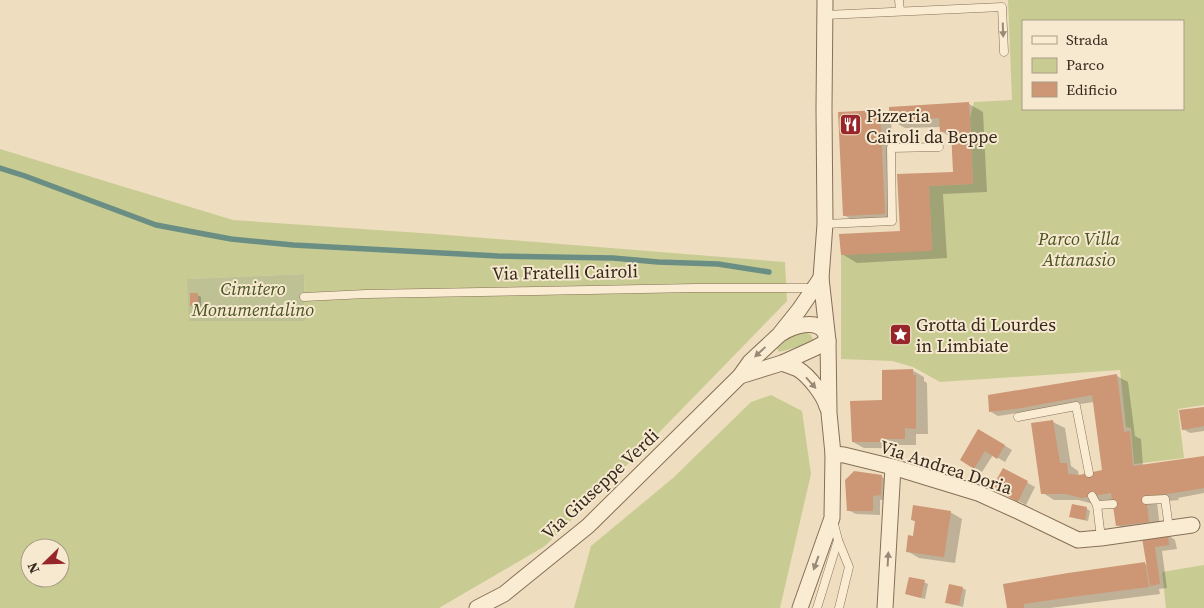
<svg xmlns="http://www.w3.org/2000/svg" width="1204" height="608" font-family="'Source Serif 4',serif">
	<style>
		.green { fill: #c8cc93; fill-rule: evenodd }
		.cemetery { fill: #bdc193 }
		.shadow { fill: #0003 }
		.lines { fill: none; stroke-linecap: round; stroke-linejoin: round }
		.stream { stroke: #6a8e83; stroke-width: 5.5 }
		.building { fill: #cd9674 }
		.lane-casing { stroke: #876f57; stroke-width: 9 }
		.street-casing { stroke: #876f57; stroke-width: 17 }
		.lane { stroke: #f9ecd2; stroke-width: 8 }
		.street { stroke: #f9ecd2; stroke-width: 15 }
		.oneway { fill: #988a77 }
		.labels { text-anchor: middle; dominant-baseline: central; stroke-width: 4; stroke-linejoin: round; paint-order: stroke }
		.poi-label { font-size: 18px; fill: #36281c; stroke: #f6e9cf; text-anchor: start }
		.park-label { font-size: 18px; font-style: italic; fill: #495322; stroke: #f6e9cf }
		.street-label { font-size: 18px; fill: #36281c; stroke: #f6e9cf }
	</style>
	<rect width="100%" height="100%" fill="#eedebf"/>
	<!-- green -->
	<g class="green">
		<path d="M1008,0H1204V405L1178,409L1184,458L1134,464L1131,428L1126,427L1120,370L940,382L913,367L892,361L841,359V255L932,250L929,186L973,184L970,118L974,102L1012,100ZM1023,21H1183V109H1023Z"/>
		<path d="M0,149L233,220L435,234L785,262L787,301L643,449L545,546L439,608H0ZM304,274L305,320L187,279H188ZM30,548H60V578H30Z"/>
		<polygon points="805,332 811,335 813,340 808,344 779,352 777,349 781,344 792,334"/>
		<polygon points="771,395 802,411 811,474 780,608 574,608 591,546 673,478 751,402"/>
		<polygon points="1204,565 1204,608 1166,608 1162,572"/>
	</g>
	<!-- cemetery -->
	<polygon class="cemetery" points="304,274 305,321 189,321 187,279"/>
	<!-- shadow -->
	<g class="shadow">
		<polygon points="969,104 983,112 987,192 943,194 947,258 857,263 842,254 902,232 899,176 954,173 952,138 941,131 941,127 905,128 891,120 896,220 856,222 844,215 880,112 891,118"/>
		<polygon points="197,295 201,297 201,307 194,307 191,305"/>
		<polygon points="912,370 924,377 924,381 927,383 928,434 916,434 916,445 892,445 891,448 864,448 853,442 883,401"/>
		<polygon points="1117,376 1128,382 1135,436 1141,439 1143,466 1204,457 1204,493 1178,498 1179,500 1157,502 1160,528 1129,532 1117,525 1114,500 1094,504 1078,500 1054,500 1043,493 1053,422 1065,428 1071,466 1078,471 1079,476 1103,471 1094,402 998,416 991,412"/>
		<polygon points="1204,408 1204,431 1190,433 1183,429"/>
		<polygon points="979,430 1012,450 1005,462 993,455 982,472 961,460"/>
		<polygon points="1003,469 1035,487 1026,505 994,487"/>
		<polygon points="882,477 889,481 889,499 880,500 880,515 856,514 848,510"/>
		<polygon points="1073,506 1087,509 1090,511 1088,521 1074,518 1071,516"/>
		<polygon points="950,512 962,519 955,563 919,558 907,551 914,538 916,522 912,519"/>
		<polygon points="1168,535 1175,540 1177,549 1162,551 1167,588 1159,589 1160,594 1050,608 1008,608 1145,564 1148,565 1144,539"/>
		<polygon points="924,582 928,584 925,599 910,595 906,593"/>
		<polygon points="962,588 966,590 963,607 950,604 947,602"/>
	</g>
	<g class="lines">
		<!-- stream -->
		<polyline class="stream" points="0,168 25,176 156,225 231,239 293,245 498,256 613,258 658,262 718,264 769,272"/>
	</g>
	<!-- building -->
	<g class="building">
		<polygon points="969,102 973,184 929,186 932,251 841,255 839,234 900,231 897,174 953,172 951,131 940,132 939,118 889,121 889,107"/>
		<polygon points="880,110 885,214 843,216 838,112"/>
		<polygon points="190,293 198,293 198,305 190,306"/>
		<polygon points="913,369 913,375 916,375 916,429 905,428 905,439 881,439 880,442 852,442 850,401 882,400 882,370"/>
		<polygon points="1117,374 1124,432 1130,431 1133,466 1204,456 1204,488 1168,494 1146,496 1149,522 1116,526 1111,493 1081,498 1066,494 1041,494 1031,423 1053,420 1060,463 1067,463 1068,474 1079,475 1102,470 1092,395 1021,408 989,412 988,395"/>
		<polygon points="1204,407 1204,426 1182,430 1179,410"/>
		<polygon points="978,429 1005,445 997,459 985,451 974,469 960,460"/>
		<polygon points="1003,468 1028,481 1018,502 992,488"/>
		<polygon points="854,471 882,475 881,495 873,496 873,511 847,511 845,480"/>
		<polygon points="1072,504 1087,507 1085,520 1069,517"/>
		<polygon points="913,505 951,511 944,557 906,552 908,535 913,536 915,521 911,520"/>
		<polygon points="1168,534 1169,545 1155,547 1160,584 1150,586 1142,538"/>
		<polygon points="1145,562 1149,587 1071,597 1024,604 1024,608 1007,608 1003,584 1068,573"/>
		<polygon points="909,577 925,580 921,598 905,594"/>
		<polygon points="949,584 963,587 959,605 945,603"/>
	</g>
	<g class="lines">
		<defs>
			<g id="lane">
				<polyline points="899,0 900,11"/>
				<polyline points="825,15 1002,7 1004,52"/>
				<polyline points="825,224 892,221 891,148 939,147"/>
				<polyline points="304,297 366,294 696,288 814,288"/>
				<polyline points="1018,417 1076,406 1089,473"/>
				<polyline points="1092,496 1097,505 1101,538"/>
				<polyline points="1146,500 1165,499 1169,528"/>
				<polyline points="1097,505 1113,504"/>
				<polyline points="838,540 849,567 839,608"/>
				<polyline points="817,608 838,540 833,520"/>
			</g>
			<g id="street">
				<path d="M782,333C793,326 815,319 824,331C826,334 826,337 827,339"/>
				<path d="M782,363C787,365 793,367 798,369C809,376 824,395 827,407"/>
				<polyline points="740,376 782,363 815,348 828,341"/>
				<polyline points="833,454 844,455 893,467 978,493 1020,512 1078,540 1101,538 1192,525"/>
				<polyline points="477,608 504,594 588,526 740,376 750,362 779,335 799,310 821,278"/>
				<polyline points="800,608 832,518 833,454 829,413 828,341 821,278 825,224 824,109 825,0"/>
				<polyline points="885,608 893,467"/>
			</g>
		</defs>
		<!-- lane casing -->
		<use href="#lane" class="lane-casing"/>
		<!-- street casing -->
		<use href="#street" class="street-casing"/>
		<!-- lane -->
		<use href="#lane" class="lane"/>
		<!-- street -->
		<use href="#street" class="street"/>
	</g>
	<!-- one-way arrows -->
	<defs><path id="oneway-solid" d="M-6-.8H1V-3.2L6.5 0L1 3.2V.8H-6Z" transform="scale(1.25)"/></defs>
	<g class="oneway">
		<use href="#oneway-solid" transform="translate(1003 30) rotate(88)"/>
		<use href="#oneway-solid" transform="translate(760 352) rotate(137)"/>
		<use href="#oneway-solid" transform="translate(811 383) rotate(48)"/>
		<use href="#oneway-solid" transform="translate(888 559) rotate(-87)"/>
		<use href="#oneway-solid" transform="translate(816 563) rotate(110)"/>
	</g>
	<!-- icons -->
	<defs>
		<symbol id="restaurant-square" viewBox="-11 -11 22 22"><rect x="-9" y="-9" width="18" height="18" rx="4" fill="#97262b" stroke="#f6e9cf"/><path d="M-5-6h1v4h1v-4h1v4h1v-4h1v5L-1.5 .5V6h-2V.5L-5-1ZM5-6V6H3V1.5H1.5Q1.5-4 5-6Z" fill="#fff"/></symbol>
		<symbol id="sight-square" viewBox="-11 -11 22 22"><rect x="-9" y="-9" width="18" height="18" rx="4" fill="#97262b" stroke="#f6e9cf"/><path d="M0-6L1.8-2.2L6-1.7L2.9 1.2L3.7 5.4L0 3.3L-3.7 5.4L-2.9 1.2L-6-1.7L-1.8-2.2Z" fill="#fff"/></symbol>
	</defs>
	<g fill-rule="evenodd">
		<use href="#restaurant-square" x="838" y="112" width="25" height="25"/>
		<use href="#sight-square" x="888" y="322" width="25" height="25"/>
	</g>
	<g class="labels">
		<!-- poi labels -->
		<g class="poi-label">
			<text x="866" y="115">Pizzeria<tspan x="866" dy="21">Cairoli da Beppe</tspan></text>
			<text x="916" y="324">Grotta di Lourdes<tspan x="916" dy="21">in Limbiate</tspan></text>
		</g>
		<!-- park labels -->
		<g class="park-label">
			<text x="1079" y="238">Parco Villa<tspan x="1079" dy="21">Attanasio</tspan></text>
			<text x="253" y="288">Cimitero<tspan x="253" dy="21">Monumentalino</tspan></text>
		</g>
		<!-- street labels -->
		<g class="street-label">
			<text transform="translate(565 272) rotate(-1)">Via Fratelli Cairoli</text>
			<text transform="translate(946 467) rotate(18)">Via Andrea Doria</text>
			<text transform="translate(600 484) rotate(-43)">Via Giuseppe Verdi</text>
		</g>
	</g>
	<!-- legend -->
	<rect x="1022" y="20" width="162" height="90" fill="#f6e9cf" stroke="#a99c87"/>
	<rect x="1032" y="36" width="25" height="8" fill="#f9ecd2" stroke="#a99c87"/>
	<text x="1066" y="45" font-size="15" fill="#36281c">Strada</text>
	<rect x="1032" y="58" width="25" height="15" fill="#c8cc93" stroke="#a99c87"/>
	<text x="1066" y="70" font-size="15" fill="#36281c">Parco</text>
	<rect x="1032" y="82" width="25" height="15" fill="#cd9674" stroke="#a99c87"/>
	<text x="1066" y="95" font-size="15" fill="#36281c">Edificio</text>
	<!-- north arrow -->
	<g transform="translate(45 563) rotate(247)"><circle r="24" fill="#f6e9cf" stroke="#a99c87"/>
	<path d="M0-4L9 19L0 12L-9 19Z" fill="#97262b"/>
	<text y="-8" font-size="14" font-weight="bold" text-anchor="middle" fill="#36281c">N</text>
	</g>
</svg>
